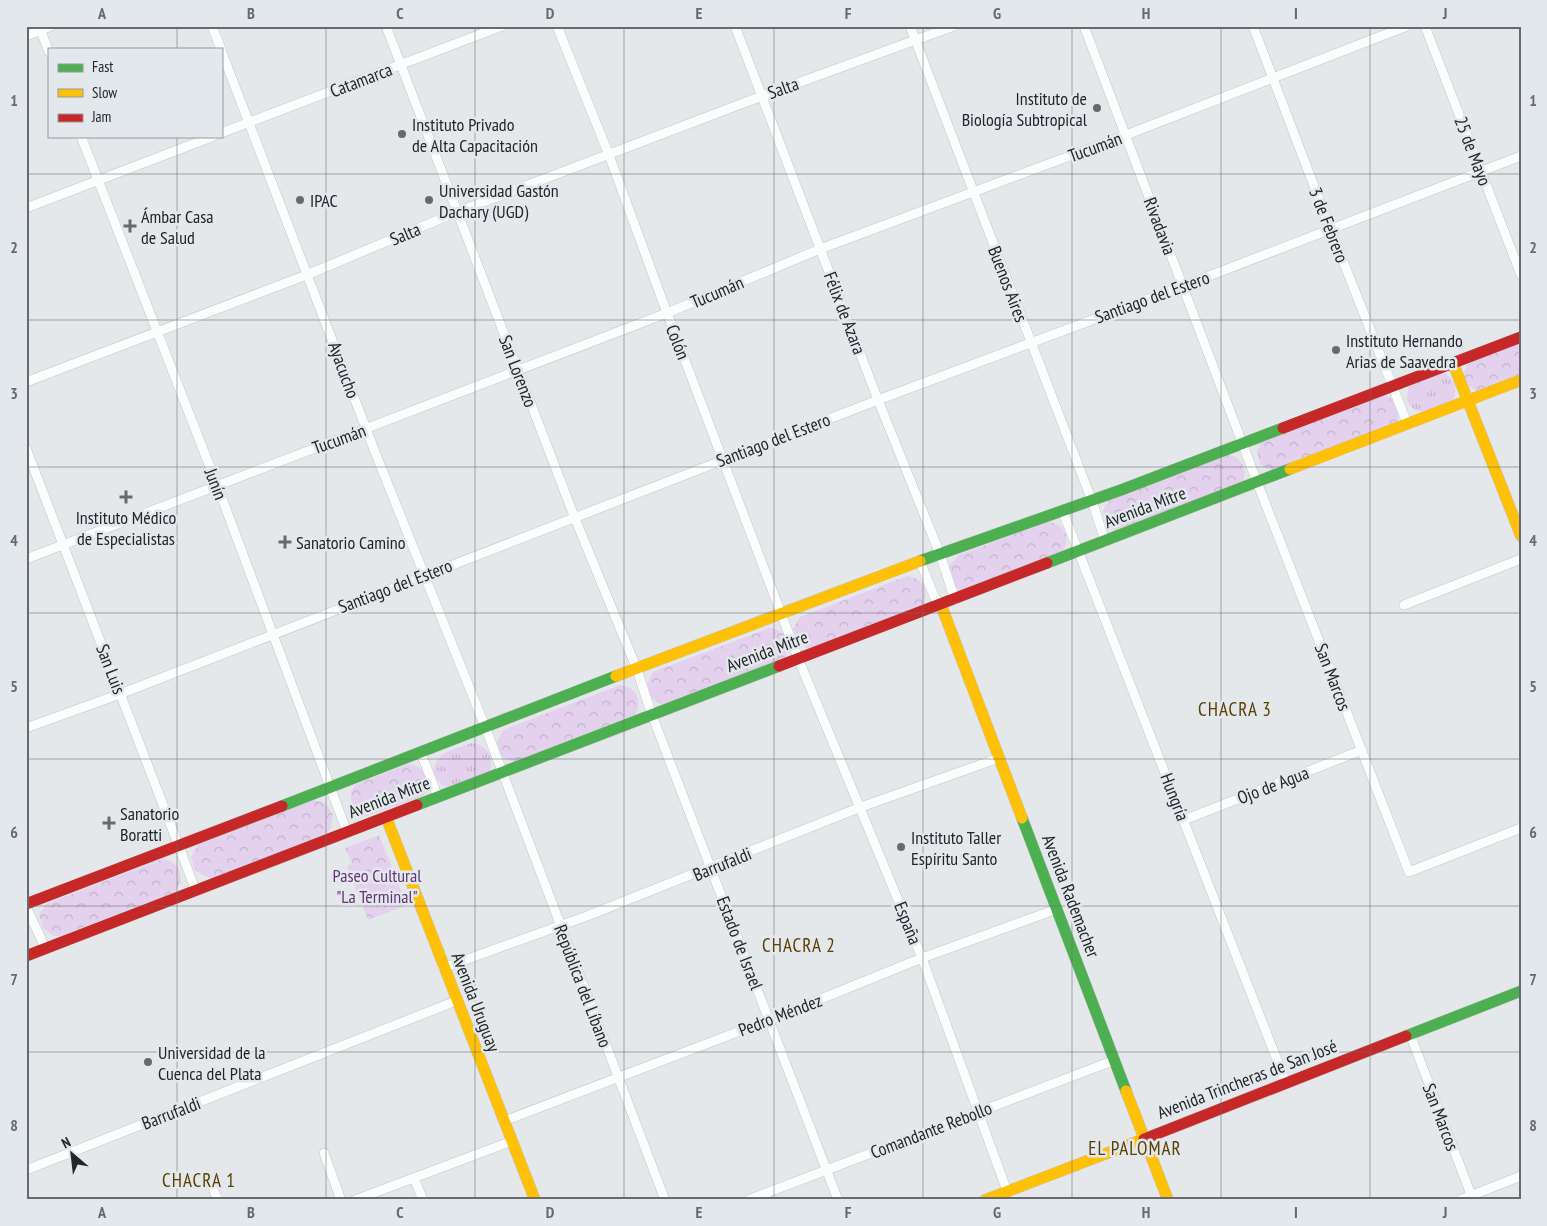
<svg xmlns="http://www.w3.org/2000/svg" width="1547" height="1226" font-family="'PT Sans Narrow',sans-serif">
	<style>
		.grass { fill: url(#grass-tufts) }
		.park { fill: url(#park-crowns) }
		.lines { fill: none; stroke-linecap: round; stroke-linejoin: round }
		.street-casing { stroke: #c3c5c8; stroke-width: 10 }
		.fast-casing { stroke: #c3c5c8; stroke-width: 12 }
		.slow-casing { stroke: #c3c5c8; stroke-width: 12 }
		.jam-casing { stroke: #c3c5c8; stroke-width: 12 }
		.street { stroke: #fbfcfc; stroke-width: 9 }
		.fast { stroke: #4caf50; stroke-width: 11 }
		.slow { stroke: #ffc107; stroke-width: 11 }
		.jam { stroke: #c62828; stroke-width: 11 }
		.grid { fill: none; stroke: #67696c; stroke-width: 1; stroke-opacity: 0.55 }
		.poi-dot { fill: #67696c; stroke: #e3e8ed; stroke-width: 2 }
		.labels { text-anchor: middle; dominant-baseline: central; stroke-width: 5; stroke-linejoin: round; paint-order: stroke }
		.street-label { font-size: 18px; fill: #232527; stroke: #e3e8ed }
		.poi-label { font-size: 18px; fill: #232527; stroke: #e3e8ed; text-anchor: start }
		.park-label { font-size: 18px; fill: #663475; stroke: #e3e8ed }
		.neighbourhood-label { font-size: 19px; letter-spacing: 1px; fill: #5c4002; stroke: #e3e8ed }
		.neatline { fill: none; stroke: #67696c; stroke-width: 2 }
		.grid-label { font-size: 16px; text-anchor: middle; font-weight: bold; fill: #67696c }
	</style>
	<defs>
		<pattern id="grass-tufts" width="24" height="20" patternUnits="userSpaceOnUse" patternTransform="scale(1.25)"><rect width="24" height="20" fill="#e4d1ee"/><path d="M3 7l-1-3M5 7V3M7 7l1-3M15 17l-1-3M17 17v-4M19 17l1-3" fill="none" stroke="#c3b3cc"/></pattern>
		<pattern id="park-crowns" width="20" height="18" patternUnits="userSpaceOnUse" patternTransform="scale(1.25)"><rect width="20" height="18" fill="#e4d1ee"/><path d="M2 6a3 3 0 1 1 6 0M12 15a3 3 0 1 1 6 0" fill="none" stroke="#c3b3cc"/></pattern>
	</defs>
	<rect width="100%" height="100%" fill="#e5e8eb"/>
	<!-- grass -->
	<g class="grass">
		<path d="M1443,372C1457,380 1459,392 1450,405C1434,409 1416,420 1407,400L1408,387Z"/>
		<path d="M472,743C487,745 494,756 490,771L448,787L442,785L434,774C433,752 455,749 472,743Z"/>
	</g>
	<!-- park -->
	<g class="park">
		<path d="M1521,341V376L1478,391C1464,387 1460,374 1469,362Z"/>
		<path d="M1386,395C1397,401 1401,410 1397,422L1271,471L1260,464L1257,451L1263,439Z"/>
		<path d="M1226,454C1241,457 1248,467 1243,482L1117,532L1106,524L1103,511L1109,499Z"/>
		<path d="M1048,522C1067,523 1071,540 1061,555L962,591C951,586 950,578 948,567L959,555Z"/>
		<path d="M907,576C922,578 929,589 924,604L808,649L797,642L793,629L800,617Z"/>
		<path d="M769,628C788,629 792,647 783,661L667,704H661L650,697L647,684L653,672Z"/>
		<path d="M620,685C638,687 644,704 633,718L518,762C505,762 498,755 497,742L503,730Z"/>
		<path d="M409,764C426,767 434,782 423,796L368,816L362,817C353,809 346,795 355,785Z"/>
		<polygon points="314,800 326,804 333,815 331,828 327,833 213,878 206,877 195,870 191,857 198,845"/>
		<polygon points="379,835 407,905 368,920 347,866 352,864 345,848"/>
		<path d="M162,859C180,861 186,877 175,892L60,936H54L43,928L39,915L46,904Z"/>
	</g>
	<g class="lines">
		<defs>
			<g id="street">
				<polyline points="39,26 49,52"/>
				<polyline points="212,26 221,49"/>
				<polyline points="386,26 574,516 636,667 652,715 838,1200"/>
				<polyline points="557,26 609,155 667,313 798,658 922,958 1007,1191"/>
				<polyline points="735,26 878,400 940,554 955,600"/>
				<polyline points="910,26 1092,501 1105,541"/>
				<polyline points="1084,26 1257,482 1409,872 1521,828"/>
				<polyline points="1253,26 1330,228 1407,423"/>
				<polyline points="1425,26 1521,275"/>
				<polyline points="26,36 51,26"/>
				<polyline points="221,50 375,452 486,729 665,1200"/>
				<polyline points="221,133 502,26"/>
				<polyline points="81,136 217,485 347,832"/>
				<polyline points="26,208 214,136"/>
				<polyline points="26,382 309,274 457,212 762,96 954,26"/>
				<polyline points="26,448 196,891"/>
				<polyline points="1063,512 1286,1083"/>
				<polyline points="26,559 667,313 820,249 1126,135 1407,26"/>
				<polyline points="920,561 934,596 941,605"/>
				<polyline points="1404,605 1521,559"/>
				<polyline points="26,728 120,694 878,400 1183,286 1521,156"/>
				<polyline points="421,753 438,797"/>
				<polyline points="1184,820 1362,750"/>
				<polyline points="26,907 46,949"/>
				<polyline points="443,968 587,916 861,807 999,758"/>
				<polyline points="1410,1034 1473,1200"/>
				<polyline points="504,1121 769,1020 922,958 1057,909"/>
				<polyline points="324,1153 341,1200"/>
				<polyline points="26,1170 456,1001"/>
				<polyline points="414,1178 423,1200"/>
				<polyline points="214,1191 218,1200"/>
				<polyline points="355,1200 512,1141"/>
				<polyline points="748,1200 1115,1060"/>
				<polyline points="1460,1200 1521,1176"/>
			</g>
			<g id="fast">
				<polyline points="920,561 1121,490 1283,428"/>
				<polyline points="1047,563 1290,469"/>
				<polyline points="417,805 779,666"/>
				<polyline points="282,806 616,676"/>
				<polyline points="1022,818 1126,1091"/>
				<polyline points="1406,1036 1521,991"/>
			</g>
			<g id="slow">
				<polyline points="1453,363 1521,536"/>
				<polyline points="1290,469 1521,380"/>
				<polyline points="941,605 1022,818"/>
				<polyline points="616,676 920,561"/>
				<polyline points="386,817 535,1200"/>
				<polyline points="1126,1091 1168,1200"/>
				<polyline points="985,1200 1144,1139"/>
			</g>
			<g id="jam">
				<polyline points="1283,428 1521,337"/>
				<polyline points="779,666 1047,563"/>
				<polyline points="26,904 282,806"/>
				<polyline points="26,956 417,805"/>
				<polyline points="1144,1139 1406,1036"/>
			</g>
		</defs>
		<!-- street casing -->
		<use href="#street" class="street-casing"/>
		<!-- fast casing -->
		<use href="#fast" class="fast-casing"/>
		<!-- slow casing -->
		<use href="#slow" class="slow-casing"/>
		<!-- jam casing -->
		<use href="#jam" class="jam-casing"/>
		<!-- street -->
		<use href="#street" class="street"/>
		<!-- fast -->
		<use href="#fast" class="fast"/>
		<!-- slow -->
		<use href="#slow" class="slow"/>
		<!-- jam -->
		<use href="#jam" class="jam"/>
	</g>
	<!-- grid -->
	<path class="grid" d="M177,26V49M326,26V1200M475,26V1200M624,26V1200M774,26V1200M923,26V1200M1072,26V1200M1221,26V1200M1370,26V1200M177,136V1200M26,174H1521M26,320H1521M26,467H1521M26,613H1521M26,759H1521M26,906H1521M26,1052H1521"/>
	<!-- markers -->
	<g class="poi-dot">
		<circle cx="1097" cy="108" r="5"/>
		<circle cx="402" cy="134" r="5"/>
		<circle cx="300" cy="200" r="5"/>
		<circle cx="429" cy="200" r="5"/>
		<path d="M127.5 218.5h5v5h5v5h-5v5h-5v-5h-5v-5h5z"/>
		<circle cx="1336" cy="350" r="5"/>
		<path d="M123.5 489.5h5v5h5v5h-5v5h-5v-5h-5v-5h5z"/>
		<path d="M282.5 534.5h5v5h5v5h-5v5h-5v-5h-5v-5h5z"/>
		<path d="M106.5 815.5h5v5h5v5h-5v5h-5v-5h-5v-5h5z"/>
		<circle cx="901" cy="847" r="5"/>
		<circle cx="148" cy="1062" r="5"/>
	</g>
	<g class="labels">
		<!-- street labels -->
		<g class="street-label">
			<text transform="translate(361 80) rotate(-21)">Catamarca</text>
			<text transform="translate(783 88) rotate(-20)">Salta</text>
			<text transform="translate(1095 147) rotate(-20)">Tucumán</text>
			<text transform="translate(1473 151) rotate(69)">25 de Mayo</text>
			<text transform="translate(1329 225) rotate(69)">3 de Febrero</text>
			<text transform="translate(1160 226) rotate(69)">Rivadavia</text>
			<text transform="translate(405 234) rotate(-23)">Salta</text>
			<text transform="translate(1008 284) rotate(69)">Buenos Aires</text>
			<text transform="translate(717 292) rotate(-23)">Tucumán</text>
			<text transform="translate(1152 297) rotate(-20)">Santiago del Estero</text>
			<text transform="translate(845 313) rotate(69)">Félix de Azara</text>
			<text transform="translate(678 342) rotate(69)">Colón</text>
			<text transform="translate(344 370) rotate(70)">Ayacucho</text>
			<text transform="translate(518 371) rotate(69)">San Lorenzo</text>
			<text transform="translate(339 439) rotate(-20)">Tucumán</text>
			<text transform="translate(773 440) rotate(-21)">Santiago del Estero</text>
			<text transform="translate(216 484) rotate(69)">Junín</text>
			<text transform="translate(1145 507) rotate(-21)">Avenida Mitre</text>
			<text transform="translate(395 586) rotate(-21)">Santiago del Estero</text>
			<text transform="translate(767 651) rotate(-21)">Avenida Mitre</text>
			<text transform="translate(111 669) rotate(69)">San Luis</text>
			<text transform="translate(1333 677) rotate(69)">San Marcos</text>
			<text transform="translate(1273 785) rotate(-21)">Ojo de Agua</text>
			<text transform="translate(389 797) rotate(-21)">Avenida Mitre</text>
			<text transform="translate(1175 797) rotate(69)">Hungría</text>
			<text transform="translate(722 864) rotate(-22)">Barrufaldi</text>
			<text transform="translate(1071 896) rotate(69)">Avenida Rademacher</text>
			<text transform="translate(908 923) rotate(68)">España</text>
			<text transform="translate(740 943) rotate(69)">Estado de Israel</text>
			<text transform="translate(583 986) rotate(69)">República del Líbano</text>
			<text transform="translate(476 1002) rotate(69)">Avenida Uruguay</text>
			<text transform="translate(780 1015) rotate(-21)">Pedro Méndez</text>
			<text transform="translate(1247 1079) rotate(-21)">Avenida Trincheras de San José</text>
			<text transform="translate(171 1113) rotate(-21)">Barrufaldi</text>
			<text transform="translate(1441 1117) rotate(69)">San Marcos</text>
			<text transform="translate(931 1130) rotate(-21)">Comandante Rebollo</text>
		</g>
		<!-- poi labels -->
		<g class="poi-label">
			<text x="1087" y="98" text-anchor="end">Instituto de<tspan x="1087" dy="21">Biología Subtropical</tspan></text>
			<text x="412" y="124">Instituto Privado<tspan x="412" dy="21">de Alta Capacitación</tspan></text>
			<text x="439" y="190">Universidad Gastón<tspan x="439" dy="21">Dachary (UGD)</tspan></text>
			<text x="310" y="200">IPAC</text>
			<text x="141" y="216">Ámbar Casa<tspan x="141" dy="21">de Salud</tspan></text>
			<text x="1346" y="340">Instituto Hernando<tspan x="1346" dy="21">Arias de Saavedra</tspan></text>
			<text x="126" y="517" text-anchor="middle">Instituto Médico<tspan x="126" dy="21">de Especialistas</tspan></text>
			<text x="296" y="542">Sanatorio Camino</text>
			<text x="120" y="813">Sanatorio<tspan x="120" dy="21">Boratti</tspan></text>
			<text x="911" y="837">Instituto Taller<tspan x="911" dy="21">Espíritu Santo</tspan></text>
			<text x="158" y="1052">Universidad de la<tspan x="158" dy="21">Cuenca del Plata</tspan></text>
		</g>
		<!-- park labels -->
		<g class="park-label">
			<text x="377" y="875">Paseo Cultural<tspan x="377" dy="21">"La Terminal"</tspan></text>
		</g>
		<!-- neighbourhood labels -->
		<g class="neighbourhood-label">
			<text x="1235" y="709">CHACRA 3</text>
			<text x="799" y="945">CHACRA 2</text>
			<text x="1135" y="1148">EL PALOMAR</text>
			<text x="199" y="1180">CHACRA 1</text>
		</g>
	</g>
	<!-- border -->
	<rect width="1547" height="1226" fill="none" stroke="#e3e8ed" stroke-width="55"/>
	<!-- legend -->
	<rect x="48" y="48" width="175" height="90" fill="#e3e8ed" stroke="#969a9e"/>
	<rect x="58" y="64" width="25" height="8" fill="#4caf50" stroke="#969a9e"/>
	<text x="92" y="72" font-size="15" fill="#232527">Fast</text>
	<rect x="58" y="89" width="25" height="8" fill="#ffc107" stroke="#969a9e"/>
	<text x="92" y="98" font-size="15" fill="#232527">Slow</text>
	<rect x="58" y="114" width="25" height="8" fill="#c62828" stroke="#969a9e"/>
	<text x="92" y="122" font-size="15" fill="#232527">Jam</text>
	<!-- north arrow -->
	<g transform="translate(72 1154) rotate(332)" stroke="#e3e8ed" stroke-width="4" paint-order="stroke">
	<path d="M0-4L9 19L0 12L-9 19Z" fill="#232527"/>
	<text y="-8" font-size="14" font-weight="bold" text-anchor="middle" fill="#232527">N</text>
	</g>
	<rect x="28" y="28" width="1492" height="1170" class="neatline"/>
	<g class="grid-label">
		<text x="102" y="19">A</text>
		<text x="251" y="19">B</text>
		<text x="400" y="19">C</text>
		<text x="550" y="19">D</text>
		<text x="699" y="19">E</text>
		<text x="848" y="19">F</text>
		<text x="997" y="19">G</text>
		<text x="1146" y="19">H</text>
		<text x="1296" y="19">I</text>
		<text x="1445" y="19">J</text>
		<text x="14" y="106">1</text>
		<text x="1533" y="106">1</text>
		<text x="14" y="253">2</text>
		<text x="1533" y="253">2</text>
		<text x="14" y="399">3</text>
		<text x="1533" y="399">3</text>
		<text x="14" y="546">4</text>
		<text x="1533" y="546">4</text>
		<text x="14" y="692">5</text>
		<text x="1533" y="692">5</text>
		<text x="14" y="838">6</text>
		<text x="1533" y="838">6</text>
		<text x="14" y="985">7</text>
		<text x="1533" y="985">7</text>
		<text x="14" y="1131">8</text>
		<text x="1533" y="1131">8</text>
		<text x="102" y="1218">A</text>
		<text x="251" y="1218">B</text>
		<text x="400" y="1218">C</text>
		<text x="550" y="1218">D</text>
		<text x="699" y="1218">E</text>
		<text x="848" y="1218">F</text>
		<text x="997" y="1218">G</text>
		<text x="1146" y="1218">H</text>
		<text x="1296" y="1218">I</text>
		<text x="1445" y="1218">J</text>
	</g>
</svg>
